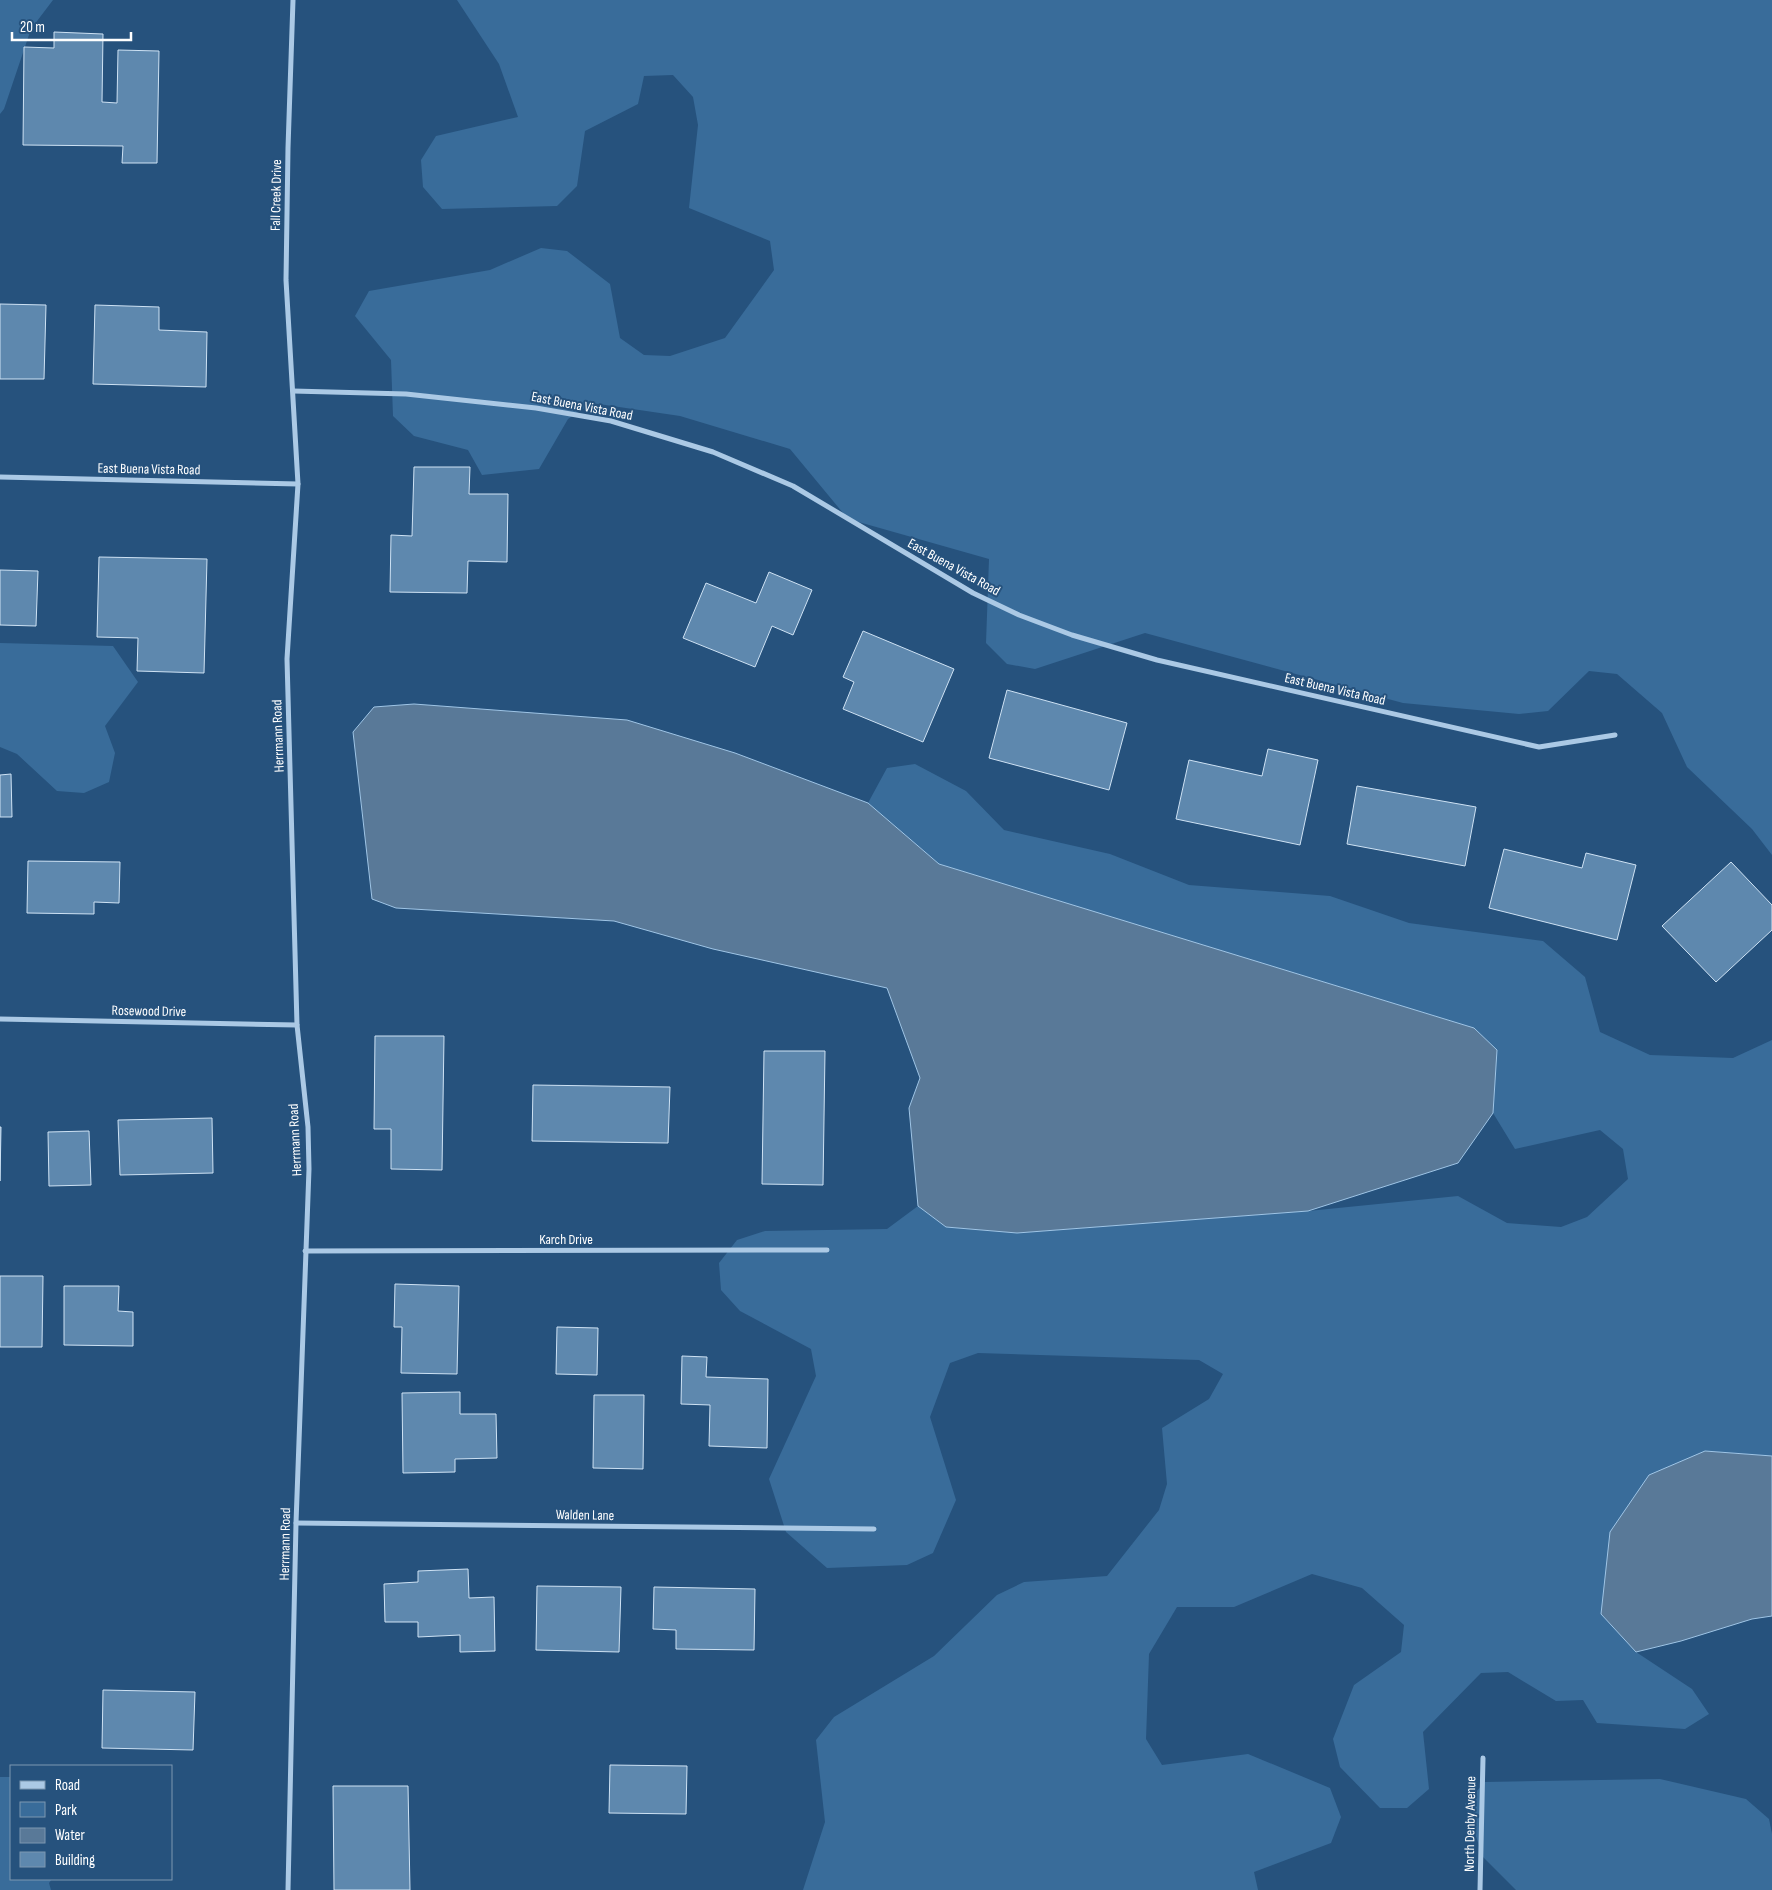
<svg xmlns="http://www.w3.org/2000/svg" width="1772" height="1890" font-family="'Sofia Sans Condensed',sans-serif">
	<style>
		.green { fill: #396c9a }
		.water { fill: #597998; stroke: #9fc5e6 }
		.building { fill: #5e88ae; stroke: #cee2f4 }
		.lines { fill: none; stroke-linecap: round; stroke-linejoin: round }
		.street { stroke: #abc9e5; stroke-width: 5 }
		.labels { text-anchor: middle; dominant-baseline: central; stroke-width: 4; stroke-linejoin: round; paint-order: stroke }
		.street-label { font-size: 14px; fill: #fff; stroke: #26527d }
	</style>
	<rect width="100%" height="100%" fill="#26527d"/>
	<!-- green -->
	<g class="green">
		<polygon points="0,0 53,0 31,29 4,109 0,114"/>
		<polygon points="457,0 1772,0 1772,855 1752,829 1687,767 1662,713 1617,674 1589,671 1548,711 1519,714 1403,703 1145,633 1035,669 1007,664 986,643 989,559 848,519 790,449 680,416 592,403 568,419 539,469 482,475 468,450 414,436 393,416 391,360 355,316 369,291 490,270 541,248 567,251 610,284 620,338 644,355 670,356 725,338 774,270 770,241 689,208 698,125 693,97 673,75 644,76 638,104 585,131 577,186 557,206 442,209 423,187 421,160 436,136 518,117 499,64"/>
		<polygon points="0,643 113,646 138,682 105,726 115,753 109,782 84,793 57,791 17,754 0,747"/>
		<polygon points="915,764 966,791 1004,830 1110,854 1189,885 1330,896 1409,923 1543,941 1585,977 1600,1032 1650,1055 1733,1058 1772,1040 1772,1456 1705,1451 1601,1614 1636,1652 1692,1689 1709,1714 1685,1729 1597,1723 1583,1700 1556,1701 1508,1672 1481,1673 1423,1732 1429,1789 1407,1808 1380,1808 1340,1767 1333,1739 1354,1685 1401,1652 1404,1625 1362,1588 1312,1574 1234,1607 1177,1607 1149,1654 1146,1739 1162,1765 1248,1754 1330,1788 1341,1817 1331,1843 1254,1872 1258,1890 803,1890 825,1822 816,1740 834,1717 934,1656 997,1595 1024,1582 1107,1576 1159,1510 1167,1484 1162,1428 1209,1399 1223,1374 1199,1360 978,1353 950,1363 930,1417 956,1500 933,1553 907,1565 827,1568 786,1532 769,1479 816,1376 811,1349 740,1311 721,1290 719,1263 737,1240 765,1231 887,1229 918,1206 946,1227 1017,1233 1308,1211 1458,1196 1507,1223 1561,1227 1587,1217 1628,1179 1623,1149 1600,1130 1515,1149 1493,1113 1497,1050 1474,1028 939,864 868,803 887,768"/>
		<polygon points="0,1777 11,1777 11,1879 52,1879 49,1883 51,1890 0,1890"/>
		<polygon points="1660,1779 1746,1799 1769,1819 1772,1834 1772,1890 1516,1890 1483,1857 1465,1804 1485,1782"/>
	</g>
	<!-- water -->
	<g class="water">
		<polygon points="414,704 627,720 735,753 868,803 939,864 1474,1028 1497,1050 1493,1113 1458,1163 1308,1211 1017,1233 946,1227 918,1206 909,1108 920,1078 887,988 713,949 614,921 396,908 372,899 353,732 374,707"/>
		<polygon points="1705,1451 1772,1456 1772,1616 1752,1619 1681,1641 1636,1652 1601,1614 1610,1532 1649,1475"/>
	</g>
	<!-- building -->
	<g class="building">
		<polygon points="54,32 103,34 102,102 117,103 118,50 159,51 157,163 122,163 123,146 23,145 24,47 54,48"/>
		<polygon points="0,304 46,305 44,379 0,379"/>
		<polygon points="95,305 159,307 159,330 207,332 206,387 93,384"/>
		<polygon points="414,467 470,467 469,494 508,494 507,562 468,561 467,593 390,592 391,535 412,536"/>
		<polygon points="99,557 207,559 204,673 137,671 138,638 97,637"/>
		<polygon points="0,570 38,571 36,626 0,625"/>
		<polygon points="769,572 812,590 793,635 772,626 755,667 683,638 706,583 756,603"/>
		<polygon points="863,631 954,669 923,742 843,709 854,682 843,677"/>
		<polygon points="1007,690 1127,723 1109,790 989,758"/>
		<polygon points="1268,749 1318,760 1300,845 1176,819 1189,760 1262,776"/>
		<polygon points="11,774 12,817 0,817 0,775"/>
		<polygon points="1357,786 1476,807 1465,866 1347,844"/>
		<polygon points="1504,849 1582,868 1586,853 1636,865 1617,940 1489,908"/>
		<polygon points="28,861 120,862 119,903 94,902 94,914 27,913"/>
		<polygon points="1731,862 1772,905 1772,930 1716,982 1662,926"/>
		<polygon points="375,1036 444,1036 442,1170 391,1169 391,1129 374,1129"/>
		<polygon points="764,1051 825,1051 823,1185 762,1184"/>
		<polygon points="533,1085 670,1087 668,1143 532,1141"/>
		<polygon points="212,1118 213,1173 120,1175 118,1120"/>
		<polygon points="0,1127 1,1127 0,1181"/>
		<polygon points="89,1131 91,1185 49,1186 48,1132"/>
		<polygon points="0,1276 43,1276 42,1347 0,1347"/>
		<polygon points="395,1284 459,1286 457,1374 401,1373 402,1327 394,1327"/>
		<polygon points="64,1286 119,1286 118,1311 133,1312 133,1346 64,1345"/>
		<polygon points="557,1327 598,1328 597,1375 556,1374"/>
		<polygon points="682,1356 707,1357 706,1377 768,1379 767,1448 709,1446 710,1405 681,1404"/>
		<polygon points="460,1392 460,1414 496,1414 497,1458 455,1459 455,1472 403,1473 402,1393"/>
		<polygon points="594,1395 644,1395 643,1469 593,1468"/>
		<polygon points="468,1569 469,1598 494,1597 495,1651 460,1652 460,1635 418,1637 418,1622 385,1622 384,1584 418,1582 418,1571"/>
		<polygon points="537,1586 621,1587 619,1652 536,1650"/>
		<polygon points="654,1587 755,1589 754,1650 676,1649 676,1630 653,1629"/>
		<polygon points="103,1690 195,1692 193,1750 102,1748"/>
		<polygon points="610,1765 687,1766 686,1814 609,1813"/>
		<polygon points="333,1786 408,1786 410,1890 334,1890"/>
	</g>
	<g class="lines">
		<!-- street -->
		<g class="street">
			<polyline points="293,391 406,394 536,408 611,421 713,452 793,486 973,593 1019,615 1072,635 1157,660 1539,747 1615,735"/>
			<polyline points="0,477 298,484"/>
			<polyline points="0,1019 297,1025"/>
			<polyline points="305,1251 827,1250"/>
			<polyline points="296,1523 874,1529"/>
			<polyline points="288,1890 296,1523 309,1169 308,1127 297,1025 287,659 298,484 286,280 288,148 293,0"/>
			<polyline points="1480,1890 1483,1758"/>
		</g>
	</g>
	<g class="labels">
		<!-- street labels -->
		<g class="street-label">
			<text transform="translate(276 195) rotate(-89)">Fall Creek Drive</text>
			<text transform="translate(582 406) rotate(11)">East Buena Vista Road</text>
			<text transform="translate(149 469) rotate(1)">East Buena Vista Road</text>
			<text transform="translate(954 567) rotate(29)">East Buena Vista Road</text>
			<text transform="translate(1335 689) rotate(13)">East Buena Vista Road</text>
			<text transform="translate(278 736) rotate(-92)">Herrmann Road</text>
			<text transform="translate(149 1011) rotate(1)">Rosewood Drive</text>
			<text transform="translate(295 1140) rotate(-93)">Herrmann Road</text>
			<text x="566" y="1239">Karch Drive</text>
			<text transform="translate(585 1515) rotate(1)">Walden Lane</text>
			<text transform="translate(285 1544) rotate(-89)">Herrmann Road</text>
			<text transform="translate(1470 1824) rotate(-89)">North Denby Avenue</text>
		</g>
	</g>
	<!-- legend -->
	<rect x="10" y="1765" width="162" height="115" fill="#26527d" stroke="#7d97b1"/>
	<rect x="20" y="1781" width="25" height="8" fill="#abc9e5" stroke="#7d97b1"/>
	<text x="55" y="1790" font-size="15" fill="#ffffff">Road</text>
	<rect x="20" y="1802" width="25" height="15" fill="#396c9a" stroke="#7d97b1"/>
	<text x="55" y="1815" font-size="15" fill="#ffffff">Park</text>
	<rect x="20" y="1828" width="25" height="15" fill="#597998" stroke="#7d97b1"/>
	<text x="55" y="1840" font-size="15" fill="#ffffff">Water</text>
	<rect x="20" y="1852" width="25" height="15" fill="#5e88ae" stroke="#7d97b1"/>
	<text x="55" y="1865" font-size="15" fill="#ffffff">Building</text>
	<!-- scale -->
	<path d="M12 32v8h119v-8" fill="none" stroke="#ffffff" stroke-width="2.5"/>
	<text x="20" y="32" font-size="15" fill="#ffffff" stroke="#26527d" stroke-width="4" paint-order="stroke">20 m</text>
</svg>
